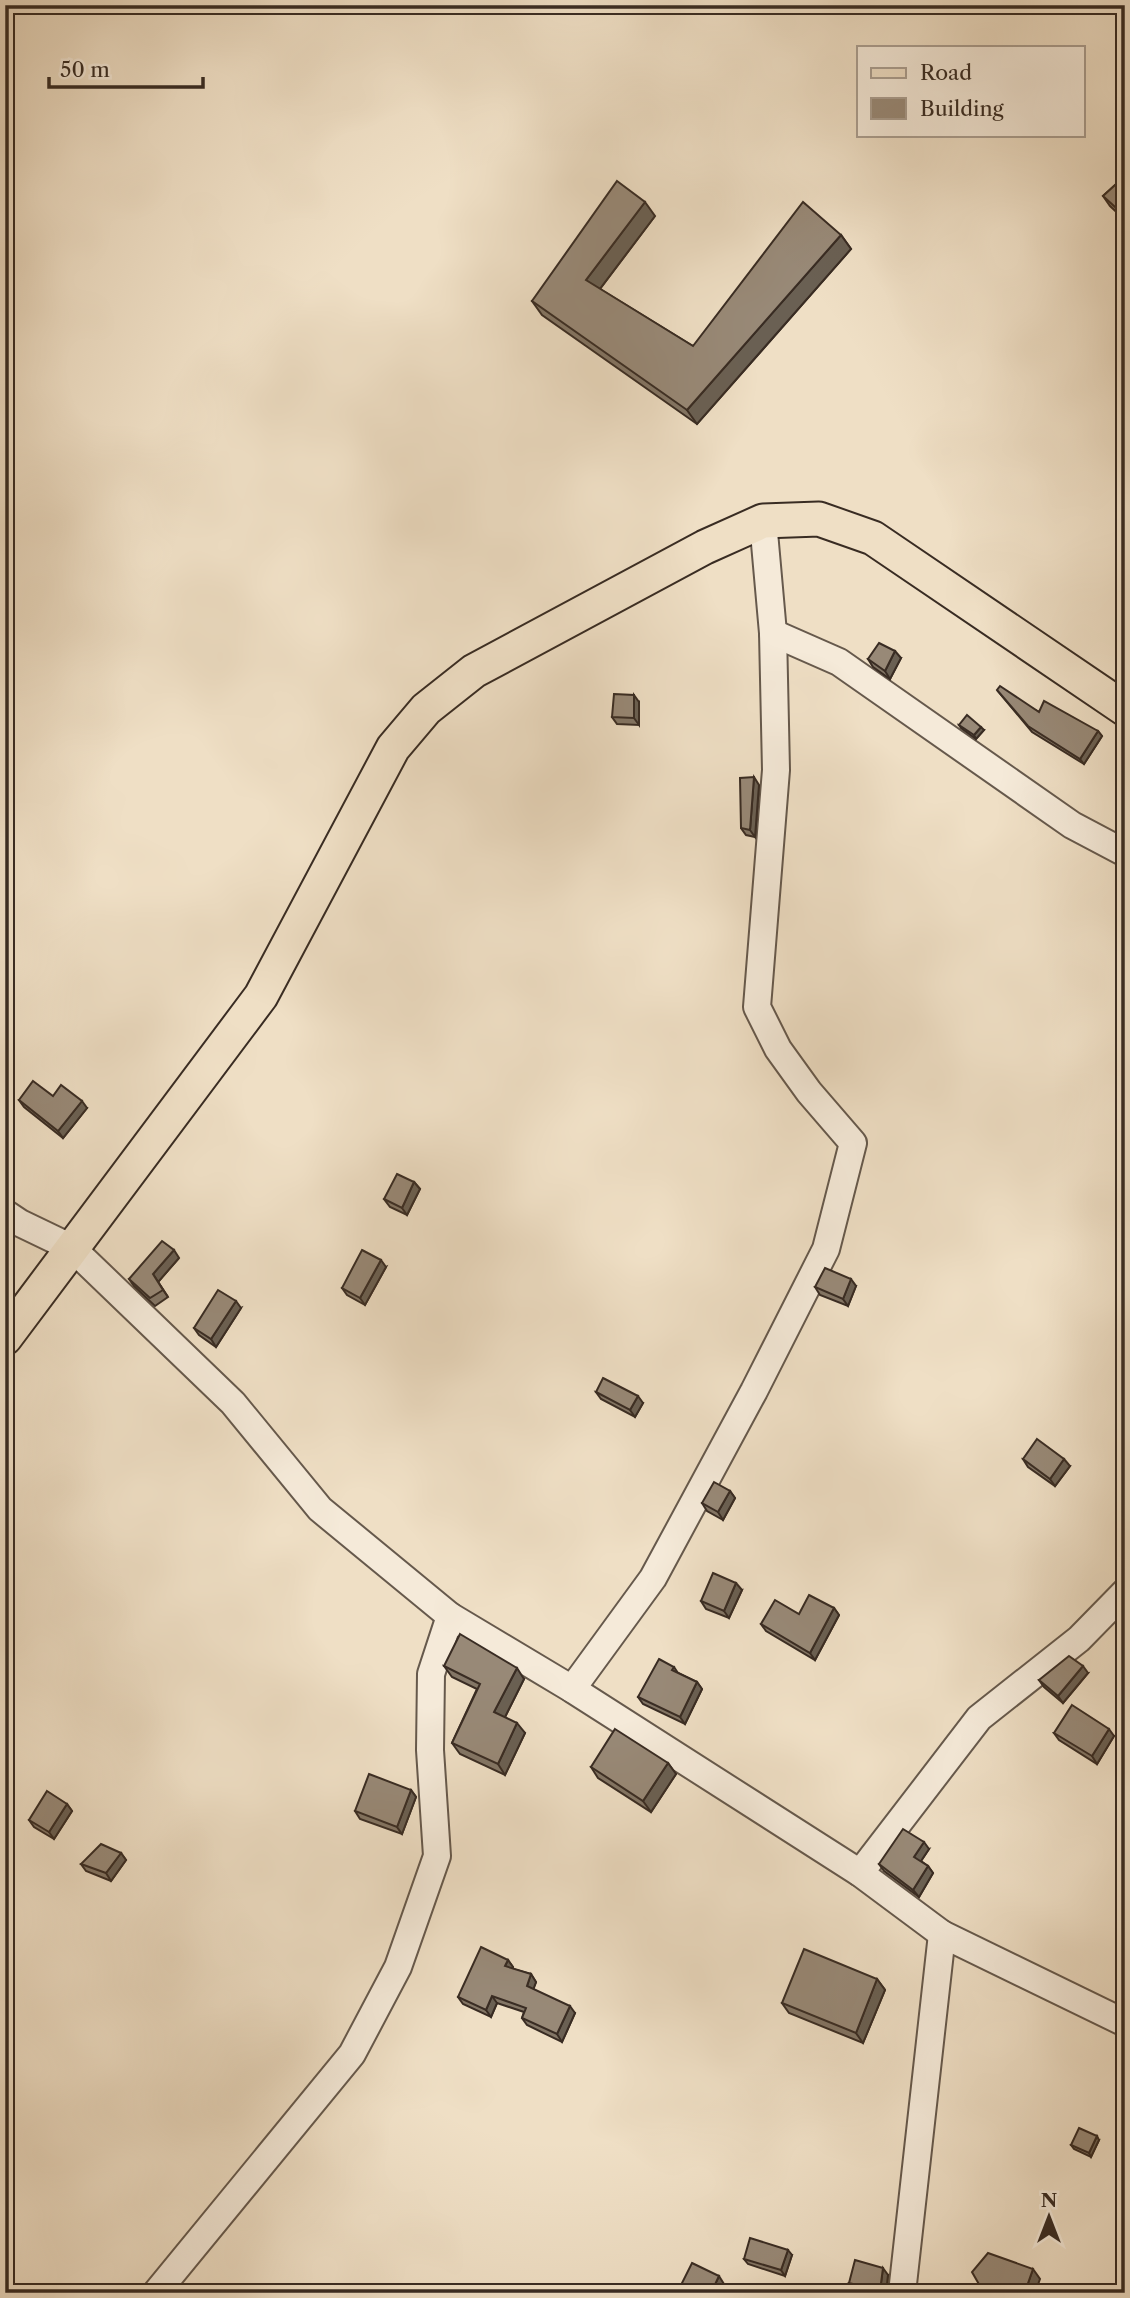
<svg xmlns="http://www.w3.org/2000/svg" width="1130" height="2298" font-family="'Libre Caslon Text',serif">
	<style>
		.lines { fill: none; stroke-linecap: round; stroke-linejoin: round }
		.minor-casing { stroke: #66594c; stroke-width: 30 }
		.major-casing { stroke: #392c23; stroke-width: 37 }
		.minor { stroke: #f5ead9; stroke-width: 26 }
		.major { stroke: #efdfc5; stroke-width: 33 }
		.wall { fill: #837666; stroke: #392c23; stroke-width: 2 }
		.shaded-wall { fill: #6a6053; stroke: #392c23; stroke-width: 2 }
		.building { fill: #988977; stroke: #392c23; stroke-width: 2 }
	</style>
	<rect width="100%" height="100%" fill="#efdfc5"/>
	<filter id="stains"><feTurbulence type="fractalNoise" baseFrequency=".00286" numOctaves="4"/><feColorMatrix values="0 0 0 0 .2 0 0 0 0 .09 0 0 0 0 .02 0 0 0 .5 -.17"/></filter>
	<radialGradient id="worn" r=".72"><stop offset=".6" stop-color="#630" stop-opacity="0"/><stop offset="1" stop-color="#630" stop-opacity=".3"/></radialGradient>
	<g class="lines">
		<defs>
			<g id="minor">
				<polyline points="773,633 839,662 1072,825 1125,853"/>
				<polyline points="5,1213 20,1223 72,1248 233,1403 320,1509 450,1616 572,1689 860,1873 942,1934 1125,2023"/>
				<polyline points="572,1689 653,1578 754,1391 826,1249 853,1143 809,1092 778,1049 757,1007 776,770 773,633 763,521"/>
				<polyline points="860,1873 979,1718 1079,1639 1125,1592"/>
				<polyline points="156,2293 352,2054 398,1967 437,1856 430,1750 431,1674 450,1616"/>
				<polyline points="902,2293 942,1934"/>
			</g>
			<polyline id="major" points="5,1338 261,996 393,748 426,709 474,671 705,547 763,521 819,519 873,538 1125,709"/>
		</defs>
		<!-- minor casing -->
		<use href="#minor" class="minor-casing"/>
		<!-- major casing -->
		<use href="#major" class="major-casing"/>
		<!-- minor -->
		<use href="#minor" class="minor"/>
		<!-- major -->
		<use href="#major" class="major"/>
	</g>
	<!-- wall -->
	<g class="wall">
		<polygon points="1125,176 1125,220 1110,206 1103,196"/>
		<polygon points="655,216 600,289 693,346 841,235 851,249 697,424 542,315 532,301"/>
		<polygon points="901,658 890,679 873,667 868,659"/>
		<polygon points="997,690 1039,712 1098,731 1102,736 1084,764 1032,732"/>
		<polygon points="639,702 639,725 617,724 612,717"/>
		<polygon points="959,725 984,730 976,739 961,728"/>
		<polygon points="759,785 755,837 746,835 741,828"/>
		<polygon points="53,1096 87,1108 63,1138 24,1107 19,1100"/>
		<polygon points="414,1182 420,1189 407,1215 390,1207 384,1199"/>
		<polygon points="179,1258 158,1282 168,1297 155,1306 134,1286 129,1279"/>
		<polygon points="386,1267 365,1305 347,1295 342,1288"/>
		<polygon points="856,1286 848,1306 820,1295 815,1287"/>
		<polygon points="241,1308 216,1347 199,1335 194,1328"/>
		<polygon points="596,1392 643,1403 635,1417 601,1399"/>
		<polygon points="1023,1459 1070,1466 1055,1486 1028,1467"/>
		<polygon points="730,1491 735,1498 723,1520 707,1511 702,1503"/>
		<polygon points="742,1590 729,1618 706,1609 701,1601"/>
		<polygon points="834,1608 839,1615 815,1660 766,1631 761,1624 799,1614"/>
		<polygon points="444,1666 524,1679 505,1717 525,1733 505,1775 460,1754 452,1743 477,1689 452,1677"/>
		<polygon points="674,1667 678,1673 697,1682 702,1689 685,1724 643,1704 638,1697"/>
		<polygon points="1088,1673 1063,1703 1044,1687 1039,1680"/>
		<polygon points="1054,1733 1114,1736 1097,1764 1059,1740"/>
		<polygon points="668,1763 676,1774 651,1812 598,1778 591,1767"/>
		<polygon points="411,1790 416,1797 402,1834 360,1819 355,1811"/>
		<polygon points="67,1804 72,1811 54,1839 34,1827 29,1820"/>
		<polygon points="929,1849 921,1861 928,1866 933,1873 919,1897 884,1871 879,1864"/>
		<polygon points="121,1853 126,1860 111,1881 86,1871 81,1864"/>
		<polygon points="508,1960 513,1967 513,1969 531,1974 536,1982 533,1989 575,2013 562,2042 527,2025 522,2018 524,2012 497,2003 491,2017 463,2004 458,1997"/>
		<polygon points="877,1979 885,1990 863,2043 789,2013 782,2003"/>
		<polygon points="1099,2140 1091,2157 1074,2149 1071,2145"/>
		<polygon points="792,2255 785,2276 748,2264 744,2259"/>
		<polygon points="888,2275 886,2293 864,2293 854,2290 849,2283"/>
		<polygon points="724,2284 720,2293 686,2293 681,2285"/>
	</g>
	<!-- shaded-wall -->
	<g class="shaded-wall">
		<polygon points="645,202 655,216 596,294 586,280"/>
		<polygon points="841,235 851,249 697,424 687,410"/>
		<polygon points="895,651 901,658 890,679 885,671"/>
		<polygon points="634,695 639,702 639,725 634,718"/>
		<polygon points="981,727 984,730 976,739 974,735"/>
		<polygon points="1098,731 1102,736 1084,764 1080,759"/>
		<polygon points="754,777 759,785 755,837 750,830"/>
		<polygon points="82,1101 87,1108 63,1138 58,1131"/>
		<polygon points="414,1182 420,1189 407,1215 402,1208"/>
		<polygon points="174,1250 179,1258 158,1282 168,1297 153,1274"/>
		<polygon points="381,1260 386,1267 365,1305 360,1298"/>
		<polygon points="851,1279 856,1286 848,1306 843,1299"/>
		<polygon points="236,1301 241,1308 216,1347 211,1339"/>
		<polygon points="638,1396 643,1403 635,1417 630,1410"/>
		<polygon points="1064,1459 1070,1466 1055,1486 1050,1479"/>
		<polygon points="730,1491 735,1498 723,1520 718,1512"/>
		<polygon points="6,1542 11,1549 5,1566 5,1544"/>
		<polygon points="736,1583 742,1590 729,1618 724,1611"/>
		<polygon points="834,1608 839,1615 815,1660 810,1653"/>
		<polygon points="1083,1666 1088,1673 1063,1703 1058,1696"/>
		<polygon points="517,1668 524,1679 502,1723 494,1712"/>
		<polygon points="697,1682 702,1689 685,1724 680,1717"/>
		<polygon points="517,1723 525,1733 505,1775 498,1764"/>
		<polygon points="1109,1729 1114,1736 1097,1764 1092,1756"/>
		<polygon points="668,1763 676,1774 651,1812 643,1801"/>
		<polygon points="411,1790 416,1797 402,1834 397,1827"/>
		<polygon points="67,1804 72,1811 54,1839 49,1832"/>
		<polygon points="924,1842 929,1849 919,1864 914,1857"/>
		<polygon points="121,1853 126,1860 111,1881 106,1873"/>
		<polygon points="928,1866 933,1873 919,1897 913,1890"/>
		<polygon points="508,1960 513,1967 510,1973 505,1966"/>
		<polygon points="531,1974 536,1982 532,1993 527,1986"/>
		<polygon points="877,1979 885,1990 863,2043 856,2033"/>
		<polygon points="492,1996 497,2003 491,2017 486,2010"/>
		<polygon points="570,2006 575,2013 562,2042 557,2034"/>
		<polygon points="1097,2136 1099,2140 1091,2157 1089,2153"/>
		<polygon points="788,2250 792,2255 785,2276 781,2270"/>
		<polygon points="883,2268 888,2275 886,2293 881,2293 880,2291"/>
		<polygon points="1033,2269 1040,2279 1035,2293 1028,2293 1026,2289"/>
		<polygon points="719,2276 724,2284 720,2293 711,2293"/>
	</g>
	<!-- building -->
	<g class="building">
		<polygon points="1125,176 1125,216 1103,196"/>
		<polygon points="617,181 645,202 586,280 693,346 803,202 841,235 687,410 532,301"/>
		<polygon points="879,643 895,651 885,671 868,659"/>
		<polygon points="1000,686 1039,712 1044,701 1098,731 1080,759 1028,726 997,690"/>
		<polygon points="614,694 634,695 634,718 612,717"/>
		<polygon points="967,715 981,727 974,735 959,725"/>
		<polygon points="754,777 750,830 741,828 740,778"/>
		<polygon points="33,1081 53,1096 61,1085 82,1101 58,1131 19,1100"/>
		<polygon points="397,1174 414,1182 402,1208 384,1199"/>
		<polygon points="162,1241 174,1250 153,1274 163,1290 150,1298 129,1279"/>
		<polygon points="362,1250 381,1260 360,1298 342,1288"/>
		<polygon points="825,1268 851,1279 843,1299 815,1287"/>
		<polygon points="218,1290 236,1301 211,1339 194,1328"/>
		<polygon points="603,1378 638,1396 630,1410 596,1392"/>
		<polygon points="1037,1439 1064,1459 1050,1479 1023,1459"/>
		<polygon points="714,1482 730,1491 718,1512 702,1503"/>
		<polygon points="713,1573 736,1583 724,1611 701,1601"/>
		<polygon points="809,1595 834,1608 810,1653 761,1624 775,1600 799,1614"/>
		<polygon points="460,1634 517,1668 494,1712 517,1723 498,1764 452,1743 480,1684 444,1666"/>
		<polygon points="1069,1656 1083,1666 1058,1696 1039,1680"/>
		<polygon points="659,1659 674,1667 672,1670 697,1682 680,1717 638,1697"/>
		<polygon points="1072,1705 1109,1729 1092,1756 1054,1733"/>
		<polygon points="615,1729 668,1763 643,1801 591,1767"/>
		<polygon points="369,1774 411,1790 397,1827 355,1811"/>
		<polygon points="47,1791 67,1804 49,1832 29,1820"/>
		<polygon points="903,1829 924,1842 914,1857 928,1866 913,1890 879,1864"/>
		<polygon points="101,1844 121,1853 106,1873 81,1864"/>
		<polygon points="481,1947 508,1960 505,1966 531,1974 527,1986 570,2006 557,2034 522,2018 526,2008 492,1996 486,2010 458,1997"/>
		<polygon points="804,1949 877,1979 856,2033 782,2003"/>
		<polygon points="1079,2128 1097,2136 1089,2153 1071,2145"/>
		<polygon points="750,2238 788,2250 781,2270 744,2259"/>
		<polygon points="988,2253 1033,2269 1026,2289 1032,2293 984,2293 972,2272"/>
		<polygon points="855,2260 883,2268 880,2291 849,2283"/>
		<polygon points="692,2263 719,2276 711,2293 696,2293 681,2285"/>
	</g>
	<!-- margin -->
	<rect width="1130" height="2298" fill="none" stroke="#efdfc5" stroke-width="28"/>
	<rect x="7" y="7" width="1116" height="2284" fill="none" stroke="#392c23" stroke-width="3.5"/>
	<rect x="14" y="14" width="1102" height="2270" fill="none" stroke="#392c23" stroke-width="2"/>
	<!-- legend -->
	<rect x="857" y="46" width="228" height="91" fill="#f5ead9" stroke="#aa9e90" stroke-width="2"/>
	<rect x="871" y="68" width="35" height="10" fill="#efdfc5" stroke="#aa9e90" stroke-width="2"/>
	<text x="920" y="80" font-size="21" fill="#392c23">Road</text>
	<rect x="871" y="98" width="35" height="21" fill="#988977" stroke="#aa9e90" stroke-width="2"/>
	<text x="920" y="116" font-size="21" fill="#392c23">Building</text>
	<!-- north arrow -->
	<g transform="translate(1049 2217)" stroke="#f5ead9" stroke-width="5" paint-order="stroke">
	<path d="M0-5L12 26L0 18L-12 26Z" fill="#392c23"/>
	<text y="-10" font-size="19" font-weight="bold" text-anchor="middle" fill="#392c23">N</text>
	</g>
	<!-- scale -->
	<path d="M49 77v10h154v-10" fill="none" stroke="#392c23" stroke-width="3.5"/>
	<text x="60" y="77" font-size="21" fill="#392c23" stroke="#f5ead9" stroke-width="5" paint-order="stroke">50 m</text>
	<rect width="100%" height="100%" filter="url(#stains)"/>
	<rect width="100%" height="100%" fill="url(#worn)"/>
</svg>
